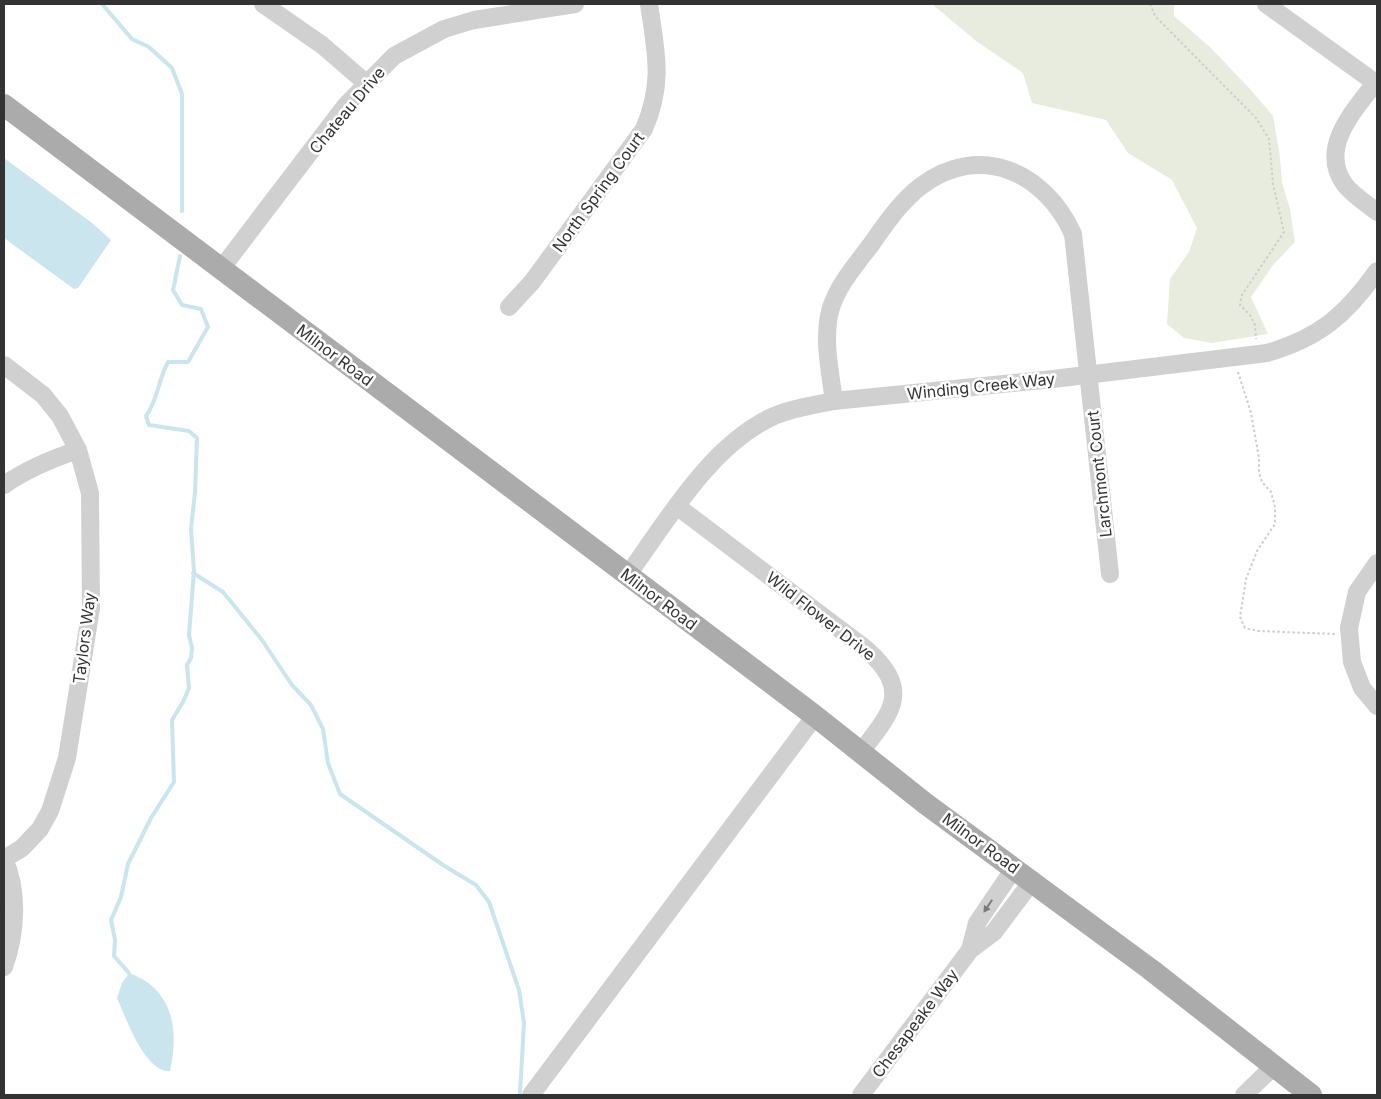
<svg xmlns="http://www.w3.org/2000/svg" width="1381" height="1099" font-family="Inter,sans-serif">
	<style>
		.green { fill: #e8ecde }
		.water { fill: #cae5ed }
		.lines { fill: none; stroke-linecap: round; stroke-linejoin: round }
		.stream { stroke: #cae5ed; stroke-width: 4 }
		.path { stroke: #cdcdcd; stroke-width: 2; stroke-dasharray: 2.5 2.5; stroke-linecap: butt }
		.minor { stroke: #d0d0d0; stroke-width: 18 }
		.major { stroke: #ababab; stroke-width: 22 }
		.oneway { fill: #7a7a7a }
		.labels { text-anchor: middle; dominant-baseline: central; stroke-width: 5; stroke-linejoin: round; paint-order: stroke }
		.street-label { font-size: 16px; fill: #333; stroke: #fff }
	</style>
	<rect width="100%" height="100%" fill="#fff"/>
	<!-- green -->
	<polygon class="green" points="932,4 1174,4 1174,16 1210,47 1250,89 1273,116 1280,157 1282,183 1290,209 1295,242 1273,265 1251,297 1268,334 1212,343 1184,338 1167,324 1170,279 1189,252 1197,228 1172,180 1128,153 1106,120 1032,103 1023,73 976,41"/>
	<!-- water -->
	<g class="water">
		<polygon points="4,158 92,223 111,240 78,288 74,289 4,238"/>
		<path d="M129,973C174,989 179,1031 170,1071C145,1073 126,1018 117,998L122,983Z"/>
	</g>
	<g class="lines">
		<!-- stream -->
		<g class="stream">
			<polyline points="102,4 132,39 149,47 172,68 182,94 182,211"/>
			<polyline points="193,573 223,592 262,640 292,685 311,705 323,729 328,763 340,794 443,865 476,885 489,902 519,990 524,1023 520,1093"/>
			<path d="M129,973L114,956L115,940L111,920L121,897L128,864L151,818L174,782L172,720L183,702L189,688L187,665L191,658L192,648L189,635L194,571L191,529L195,492L197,438L189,431L149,425L146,416C158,400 158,380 168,362H188L208,327L201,309L182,305L173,290L180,256"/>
		</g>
		<!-- path -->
		<g class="path">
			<polyline points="1150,4 1155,16 1256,118 1269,139 1273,184 1284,232 1242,295 1240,305 1250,315 1255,325 1256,339"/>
			<polyline points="1238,372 1251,413 1259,458 1259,473 1262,482 1271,492 1275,507 1275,524 1257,551 1246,579 1240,617 1245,628 1258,631 1335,634"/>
		</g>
		<!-- minor -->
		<g class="minor">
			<polyline points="263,4 322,45 366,83"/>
			<polyline points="1266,4 1377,84"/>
			<path d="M1375,83C1354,111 1318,148 1345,185C1353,195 1367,204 1377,212"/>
			<polyline points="221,269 346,105 394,56 444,29 474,20 575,4"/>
			<path d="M509,307L532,282L644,129C664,83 656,52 649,4"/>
			<polyline points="4,365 43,395 60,416 78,450 90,493 91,608 67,758 50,811 40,829 22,848 4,859"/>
			<path d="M834,401C830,371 823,340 830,311C837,286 855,266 870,246C885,225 900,202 921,186C980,142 1045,172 1073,234L1110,574"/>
			<path d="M4,485C27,469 51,459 78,450"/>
			<path d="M678,507L866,649C912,690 893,711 860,753"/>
			<polyline points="1377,563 1357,592 1349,628 1352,662 1362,688 1377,706"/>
			<path d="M627,576C667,521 710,445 774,416C793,408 813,405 834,401L1053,379L1267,353C1319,338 1346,315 1377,271"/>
			<polyline points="970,950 977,923 1015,867"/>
			<path d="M4,967C16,934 19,891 4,859"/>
			<polyline points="531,1095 815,716"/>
			<polyline points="861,1095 970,950 994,932 1033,880"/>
			<polyline points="1244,1095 1274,1066"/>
		</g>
		<!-- major -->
		<polyline class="major" points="4,105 815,716 926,804 1150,969 1311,1095"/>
	</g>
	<!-- one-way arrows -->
	<defs><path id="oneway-solid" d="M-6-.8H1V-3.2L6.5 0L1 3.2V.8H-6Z" transform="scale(1.25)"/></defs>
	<use class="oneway" href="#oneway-solid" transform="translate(988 906) rotate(124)"/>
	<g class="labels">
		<!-- street labels -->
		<g class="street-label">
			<text transform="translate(347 110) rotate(-50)">Chateau Drive</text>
			<text transform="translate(598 192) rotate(-54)">North Spring Court</text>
			<text transform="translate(335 355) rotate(37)">Milnor Road</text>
			<text transform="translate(981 386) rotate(-6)">Winding Creek Way</text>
			<text transform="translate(1099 474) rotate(-96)">Larchmont Court</text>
			<text transform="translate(659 599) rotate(37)">Milnor Road</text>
			<text transform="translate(821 616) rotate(38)">Wild Flower Drive</text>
			<text transform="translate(84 638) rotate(-83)">Taylors Way</text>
			<text transform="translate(981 843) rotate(36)">Milnor Road</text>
			<text transform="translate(915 1023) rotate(-53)">Chesapeake Way</text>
		</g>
	</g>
	<!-- border -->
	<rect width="1381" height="1099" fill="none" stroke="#333333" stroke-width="10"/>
</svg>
